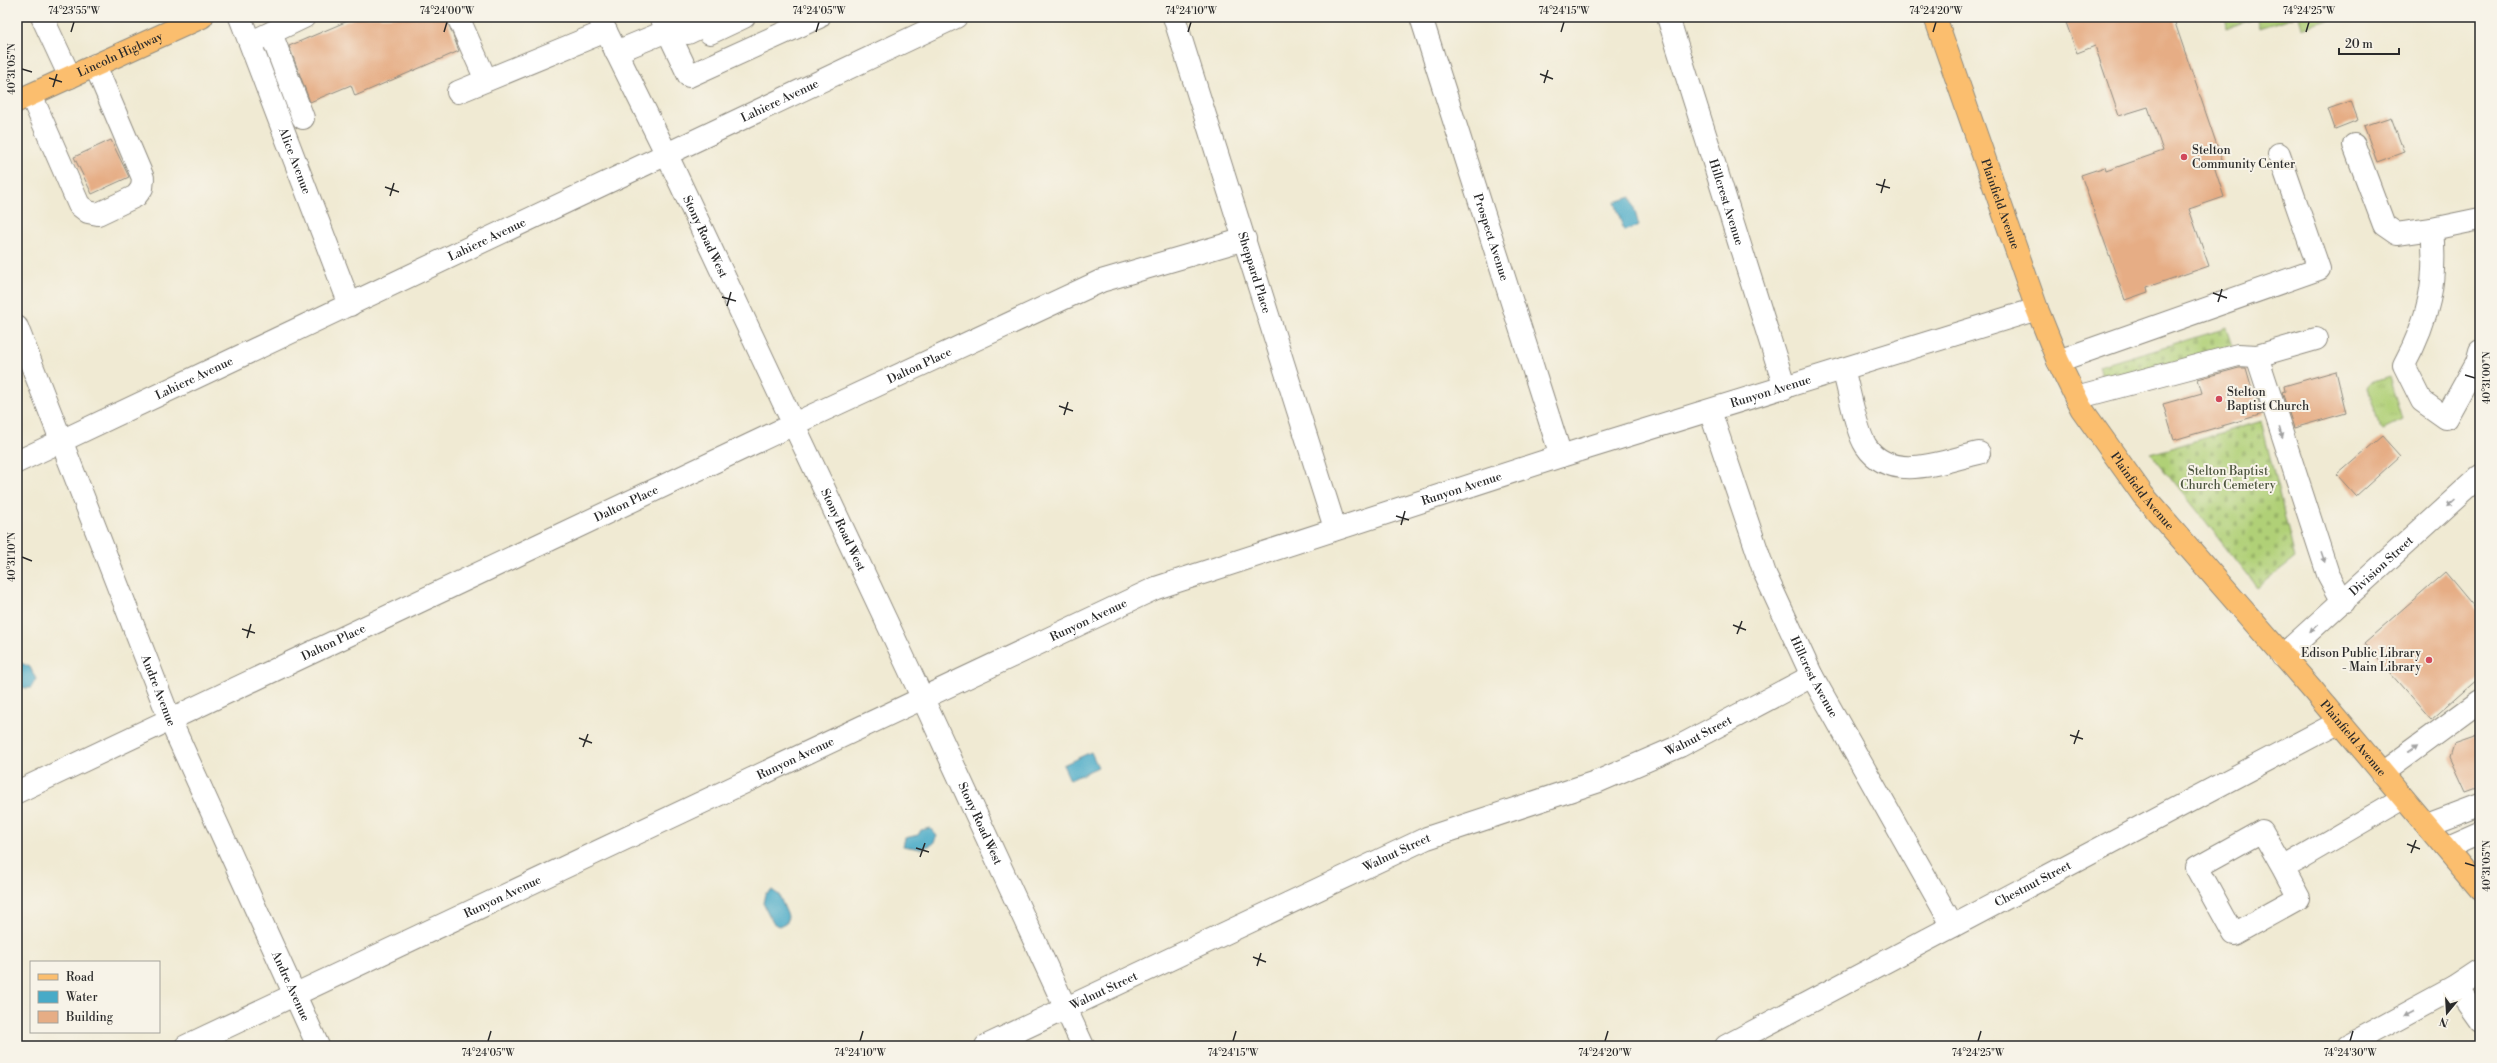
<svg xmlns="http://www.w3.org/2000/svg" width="2497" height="1063" font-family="'Libre Bodoni',serif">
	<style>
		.cemetery { fill: url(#cemetery-stones); stroke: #6e7e51 }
		.park { fill: url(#park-tufts); stroke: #6e7e51 }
		.water { fill: #48aac7; stroke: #3a6a79 }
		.building { fill: #e6ad85 }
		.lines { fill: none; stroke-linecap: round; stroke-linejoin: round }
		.minor-casing { stroke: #8e8a7f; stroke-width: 24 }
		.major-casing { stroke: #8e8a7f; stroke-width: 24 }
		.minor { stroke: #fff; stroke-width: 22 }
		.major { stroke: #fbbe6e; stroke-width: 22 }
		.oneway { fill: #a0a0a0 }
		.ticks { fill: none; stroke: #2b2b2b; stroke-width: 1.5 }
		.poi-dot { fill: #d1495b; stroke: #f7f3e8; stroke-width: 1.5 }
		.labels { text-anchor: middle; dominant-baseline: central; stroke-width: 4; stroke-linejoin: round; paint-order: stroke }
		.street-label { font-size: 12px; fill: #2b2b2b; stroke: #f7f3e8 }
		.poi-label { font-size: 12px; fill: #2b2b2b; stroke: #f7f3e8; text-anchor: start }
		.park-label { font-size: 12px; fill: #4c543e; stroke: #f7f3e8 }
		.neatline { fill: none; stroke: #2b2b2b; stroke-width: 1.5 }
		.ticks-label { font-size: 10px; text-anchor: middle; fill: #2b2b2b }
	</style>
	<defs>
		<pattern id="cemetery-stones" width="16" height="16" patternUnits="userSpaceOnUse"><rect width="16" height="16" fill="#b0d077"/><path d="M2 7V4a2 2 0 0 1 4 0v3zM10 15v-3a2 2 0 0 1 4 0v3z" fill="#98b367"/></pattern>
		<pattern id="park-tufts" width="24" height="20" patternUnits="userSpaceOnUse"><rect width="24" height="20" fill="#b0d077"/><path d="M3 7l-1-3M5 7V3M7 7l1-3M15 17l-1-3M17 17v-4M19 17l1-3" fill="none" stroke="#98b367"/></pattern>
	</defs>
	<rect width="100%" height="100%" fill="#f7f3e8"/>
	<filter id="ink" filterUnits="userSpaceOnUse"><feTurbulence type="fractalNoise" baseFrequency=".025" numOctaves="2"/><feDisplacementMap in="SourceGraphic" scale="8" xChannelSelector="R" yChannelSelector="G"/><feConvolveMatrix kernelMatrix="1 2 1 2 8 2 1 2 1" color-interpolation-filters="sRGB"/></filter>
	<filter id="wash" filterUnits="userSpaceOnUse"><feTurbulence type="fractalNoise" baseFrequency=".012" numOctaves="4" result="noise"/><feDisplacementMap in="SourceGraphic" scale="16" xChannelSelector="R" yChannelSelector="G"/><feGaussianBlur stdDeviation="0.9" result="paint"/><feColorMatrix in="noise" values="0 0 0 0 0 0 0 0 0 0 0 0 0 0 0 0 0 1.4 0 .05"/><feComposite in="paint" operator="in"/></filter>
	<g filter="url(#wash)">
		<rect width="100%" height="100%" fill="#f0ead3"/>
		<!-- cemetery -->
		<g class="cemetery">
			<polygon points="2227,328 2233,346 2104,384 2099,366"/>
			<polygon points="2261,421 2295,558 2257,587 2151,454"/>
		</g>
		<!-- park -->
		<g class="park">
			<polygon points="2223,17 2294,17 2260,28 2257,18 2227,28"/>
			<polygon points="2299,17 2330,17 2331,19 2302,28"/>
			<polygon points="2389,377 2402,420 2383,429 2379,425 2368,387 2371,383"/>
		</g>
		<!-- water -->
		<g class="water">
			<polygon points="1631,197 1639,226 1624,231 1615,202"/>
			<polygon points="17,661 30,667 36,679 31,688 23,688 17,678"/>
			<polygon points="1091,752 1098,767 1070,780 1063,765"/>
			<polygon points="930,828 937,836 933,844 921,849 903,846 905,838 918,835 921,830"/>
			<polygon points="772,890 779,895 788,916 787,922 779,926 773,923 763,903 765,894"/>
		</g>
		<g id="blocks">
			<!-- building -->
			<g class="building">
				<polygon points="357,17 446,17 459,51 355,96 351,85 310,102 289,46"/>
				<polygon points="2064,17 2173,17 2223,163 2214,166 2224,197 2189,209 2209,266 2147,287 2148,292 2125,300 2081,175 2105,167 2106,171 2163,151 2148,107 2119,116 2095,46 2077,53"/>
				<polygon points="2351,101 2358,120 2335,129 2328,109"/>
				<polygon points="2391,117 2404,152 2377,162 2364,126"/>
				<polygon points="111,140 129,177 92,194 74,157"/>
				<polygon points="2239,368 2246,368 2255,399 2258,399 2263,414 2174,440 2163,404 2202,393 2198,379"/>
				<polygon points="2336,371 2346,413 2294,428 2282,392 2285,391 2284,386"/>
				<polygon points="2382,436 2400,456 2356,496 2337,475"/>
				<polygon points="2445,572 2480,614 2480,677 2431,720 2364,643"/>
				<polygon points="2480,735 2480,787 2466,792 2450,757 2454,744"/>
			</g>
		</g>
	</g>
	<g filter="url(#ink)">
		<use href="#blocks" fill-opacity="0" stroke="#8e8a7f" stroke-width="1"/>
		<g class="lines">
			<defs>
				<g id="minor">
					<polyline points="48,17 43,19 70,77"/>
					<path id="s1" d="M240,17L350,305"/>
					<polyline points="458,17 486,80"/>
					<path id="s2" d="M599,17L666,153L923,699L1083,1046"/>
					<polyline points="661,17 689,76 819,17"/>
					<path id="s3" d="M1174,17L1335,528"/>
					<path id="s4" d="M1421,17L1561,456"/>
					<path id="s5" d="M1668,17L1785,388"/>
					<polyline points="271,33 303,118"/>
					<polyline points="710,33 744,17"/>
					<polyline points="258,39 304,17"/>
					<polyline points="616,52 667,31 688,33 722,17"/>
					<polyline points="458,92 606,31"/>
					<polyline points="31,95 79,205 88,212 98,214 136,196 142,188 143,178 95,65"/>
					<polyline points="2354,145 2384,225 2397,234 2432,229"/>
					<path d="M2480,219L2432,229C2437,281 2429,319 2404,365L2422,401L2446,418L2477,362L2480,351"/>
					<path id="s6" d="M17,327L170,720L318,1046"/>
					<polyline points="2257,356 2328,574 2343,602"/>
					<polyline points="2058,361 2319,269 2279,154"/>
					<path d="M1843,369C1849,389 1856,431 1866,446C1891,484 1943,461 1979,453"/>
					<polyline points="2076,398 2238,355 2257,356 2316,339"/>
					<path id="s7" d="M1710,411L1765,574L1812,676L1953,926"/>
					<path id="s8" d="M17,462L956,17"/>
					<path id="s9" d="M2282,656L2480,476"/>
					<polyline points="2382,773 2480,701"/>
					<path id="s10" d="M17,792L811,416L1101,281L1245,239"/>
					<polyline points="2427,825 2480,805"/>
					<polyline points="2446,848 2480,833"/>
					<polyline points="2300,859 2283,868 2299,898 2234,934 2197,867 2262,831 2283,868 2403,798"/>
					<polyline points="2456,987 2480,1021"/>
					<path id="s11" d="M186,1046L1156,588L1561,456L2037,309"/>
					<path id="s12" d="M986,1046L1427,838L1599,781L1680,746L1812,676"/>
					<path id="s13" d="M1726,1046L2339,722"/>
					<polyline points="2347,1046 2456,987 2480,971"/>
				</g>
				<g id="major">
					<path id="s14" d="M1935,17L2037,309L2058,361L2081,408L2143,495L2311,688L2480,889"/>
					<path id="s15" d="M17,101L202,17"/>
				</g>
			</defs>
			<!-- minor casing -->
			<use href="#minor" class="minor-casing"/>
			<!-- major casing -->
			<use href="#major" class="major-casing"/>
			<!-- minor -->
			<use href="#minor" class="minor"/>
			<!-- major -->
			<use href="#major" class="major"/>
		</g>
		<!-- one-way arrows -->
		<defs><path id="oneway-solid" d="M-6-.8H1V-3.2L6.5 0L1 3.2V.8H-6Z"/></defs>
		<g class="oneway">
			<use href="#oneway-solid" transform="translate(2281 433) rotate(73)"/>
			<use href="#oneway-solid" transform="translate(2451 503) rotate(138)"/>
			<use href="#oneway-solid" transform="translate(2323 557) rotate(71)"/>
			<use href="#oneway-solid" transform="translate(2314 628) rotate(138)"/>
			<use href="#oneway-solid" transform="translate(2413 749) rotate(-35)"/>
			<use href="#oneway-solid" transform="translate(2409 1012) rotate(152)"/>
		</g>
	</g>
	<!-- ticks -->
	<path class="ticks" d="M71,32L74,22M444,32L447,22M816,32L819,22M1188,32L1191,22M1561,32L1564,22M1933,32L1936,22M2306,32L2309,22M22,69L32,72M1540,74L1553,79M49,78L62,82M1544,83L1548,70M53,87L57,74M1876,184L1890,188M385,187L399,192M1881,193L1885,179M390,196L394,183M2213,293L2227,298M722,297L736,301M2218,302L2222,289M727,306L731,292M2465,375L2475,378M1059,406L1073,411M1064,415L1068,402M1396,516L1409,520M1401,525L1405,511M22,557L32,561M1733,625L1746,630M242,629L255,633M1737,634L1742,621M247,638L251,624M2070,735L2083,739M579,738L592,743M2074,744L2079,730M583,747L588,734M2407,844L2420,849M916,848L929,852M2411,853L2416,840M920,857L925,843M2465,863L2475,866M1253,957L1266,962M1257,966L1261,953M488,1041L491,1031M860,1041L863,1031M1233,1041L1236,1031M1605,1041L1608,1031M1978,1041L1981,1031M2350,1041L2353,1031"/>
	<!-- markers -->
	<g class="poi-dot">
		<circle cx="2184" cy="157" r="4"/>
		<circle cx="2219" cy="399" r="4"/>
		<circle cx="2429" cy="660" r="4"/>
	</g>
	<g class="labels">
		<!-- street labels -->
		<g class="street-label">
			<text stroke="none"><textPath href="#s15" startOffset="113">Lincoln Highway</textPath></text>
			<text stroke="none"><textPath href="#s8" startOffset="844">Lahiere Avenue</textPath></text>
			<text stroke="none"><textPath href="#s1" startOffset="154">Alice Avenue</textPath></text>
			<text stroke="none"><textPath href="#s5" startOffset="194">Hillcrest Avenue</textPath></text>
			<text stroke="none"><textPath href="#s14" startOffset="198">Plainfield Avenue</textPath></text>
			<text stroke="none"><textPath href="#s2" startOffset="244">Stony Road West</textPath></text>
			<text stroke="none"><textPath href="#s4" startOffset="231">Prospect Avenue</textPath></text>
			<text stroke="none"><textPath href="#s8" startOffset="520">Lahiere Avenue</textPath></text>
			<text stroke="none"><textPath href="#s3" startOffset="268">Sheppard Place</textPath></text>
			<text stroke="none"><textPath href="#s10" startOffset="998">Dalton Place</textPath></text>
			<text stroke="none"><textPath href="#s8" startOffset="196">Lahiere Avenue</textPath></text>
			<text stroke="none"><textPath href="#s11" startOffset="1718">Runyon Avenue</textPath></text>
			<text stroke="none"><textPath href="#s11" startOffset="1394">Runyon Avenue</textPath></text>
			<text stroke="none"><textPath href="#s14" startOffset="521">Plainfield Avenue</textPath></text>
			<text stroke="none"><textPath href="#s10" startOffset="674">Dalton Place</textPath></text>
			<text stroke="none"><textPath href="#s2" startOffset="568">Stony Road West</textPath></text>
			<text stroke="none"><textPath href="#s9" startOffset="134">Division Street</textPath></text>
			<text stroke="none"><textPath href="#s11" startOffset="998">Runyon Avenue</textPath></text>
			<text stroke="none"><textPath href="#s10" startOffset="350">Dalton Place</textPath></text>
			<text stroke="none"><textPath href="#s7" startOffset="286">Hillcrest Avenue</textPath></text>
			<text stroke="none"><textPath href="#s6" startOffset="390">Andre Avenue</textPath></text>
			<text stroke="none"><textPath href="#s12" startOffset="778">Walnut Street</textPath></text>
			<text stroke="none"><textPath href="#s14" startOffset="846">Plainfield Avenue</textPath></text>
			<text stroke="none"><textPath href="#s11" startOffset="674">Runyon Avenue</textPath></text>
			<text stroke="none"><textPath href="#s2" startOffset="892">Stony Road West</textPath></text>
			<text stroke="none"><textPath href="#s12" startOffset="454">Walnut Street</textPath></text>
			<text stroke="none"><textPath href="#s13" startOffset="347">Chestnut Street</textPath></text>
			<text stroke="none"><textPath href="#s11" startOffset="350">Runyon Avenue</textPath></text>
			<text stroke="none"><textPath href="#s6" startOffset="714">Andre Avenue</textPath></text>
			<text stroke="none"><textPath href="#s12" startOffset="130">Walnut Street</textPath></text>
		</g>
		<!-- poi labels -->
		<g class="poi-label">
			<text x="2192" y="150">Stelton<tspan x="2192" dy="14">Community Center</tspan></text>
			<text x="2227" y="392">Stelton<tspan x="2227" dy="14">Baptist Church</tspan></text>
			<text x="2421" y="653" text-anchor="end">Edison Public Library<tspan x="2421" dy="14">- Main Library</tspan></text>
		</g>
		<!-- park labels -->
		<g class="park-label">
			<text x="2228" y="471">Stelton Baptist<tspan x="2228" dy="14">Church Cemetery</tspan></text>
		</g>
	</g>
	<!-- margin -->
	<rect width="2497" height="1063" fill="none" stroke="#f7f3e8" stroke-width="44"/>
	<!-- legend -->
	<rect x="30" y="961" width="130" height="72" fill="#f7f3e8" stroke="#a5a39c"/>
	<rect x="38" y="974" width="20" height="6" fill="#fbbe6e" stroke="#a5a39c"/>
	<text x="66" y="981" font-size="12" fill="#2b2b2b">Road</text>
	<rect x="38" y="991" width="20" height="12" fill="#48aac7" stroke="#a5a39c"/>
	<text x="66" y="1001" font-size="12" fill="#2b2b2b">Water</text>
	<rect x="38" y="1011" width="20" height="12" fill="#e6ad85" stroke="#a5a39c"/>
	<text x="66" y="1021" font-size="12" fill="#2b2b2b">Building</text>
	<!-- north arrow -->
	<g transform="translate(2447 1013) rotate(198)" stroke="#f7f3e8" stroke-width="3" paint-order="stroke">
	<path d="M0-3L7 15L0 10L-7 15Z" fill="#2b2b2b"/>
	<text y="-6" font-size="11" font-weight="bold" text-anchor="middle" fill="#2b2b2b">N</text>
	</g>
	<!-- scale -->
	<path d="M2339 48v6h60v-6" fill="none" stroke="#2b2b2b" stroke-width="2"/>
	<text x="2345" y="48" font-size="12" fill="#2b2b2b" stroke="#f7f3e8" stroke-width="3" paint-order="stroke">20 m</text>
	<rect x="22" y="22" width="2453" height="1019" class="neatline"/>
	<g class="ticks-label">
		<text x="74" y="14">74°23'55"W</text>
		<text x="447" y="14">74°24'00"W</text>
		<text x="819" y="14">74°24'05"W</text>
		<text x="1191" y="14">74°24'10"W</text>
		<text x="1564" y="14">74°24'15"W</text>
		<text x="1936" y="14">74°24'20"W</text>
		<text x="2309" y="14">74°24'25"W</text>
		<text transform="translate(11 69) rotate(-90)" y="4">40°31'05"N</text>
		<text transform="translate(2486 378) rotate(-90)" y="4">40°31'00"N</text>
		<text transform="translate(11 557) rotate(-90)" y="4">40°31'10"N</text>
		<text transform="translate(2486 866) rotate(-90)" y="4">40°31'05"N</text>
		<text x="488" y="1056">74°24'05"W</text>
		<text x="860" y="1056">74°24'10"W</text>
		<text x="1233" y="1056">74°24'15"W</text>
		<text x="1605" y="1056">74°24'20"W</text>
		<text x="1978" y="1056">74°24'25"W</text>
		<text x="2350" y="1056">74°24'30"W</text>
	</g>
</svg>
